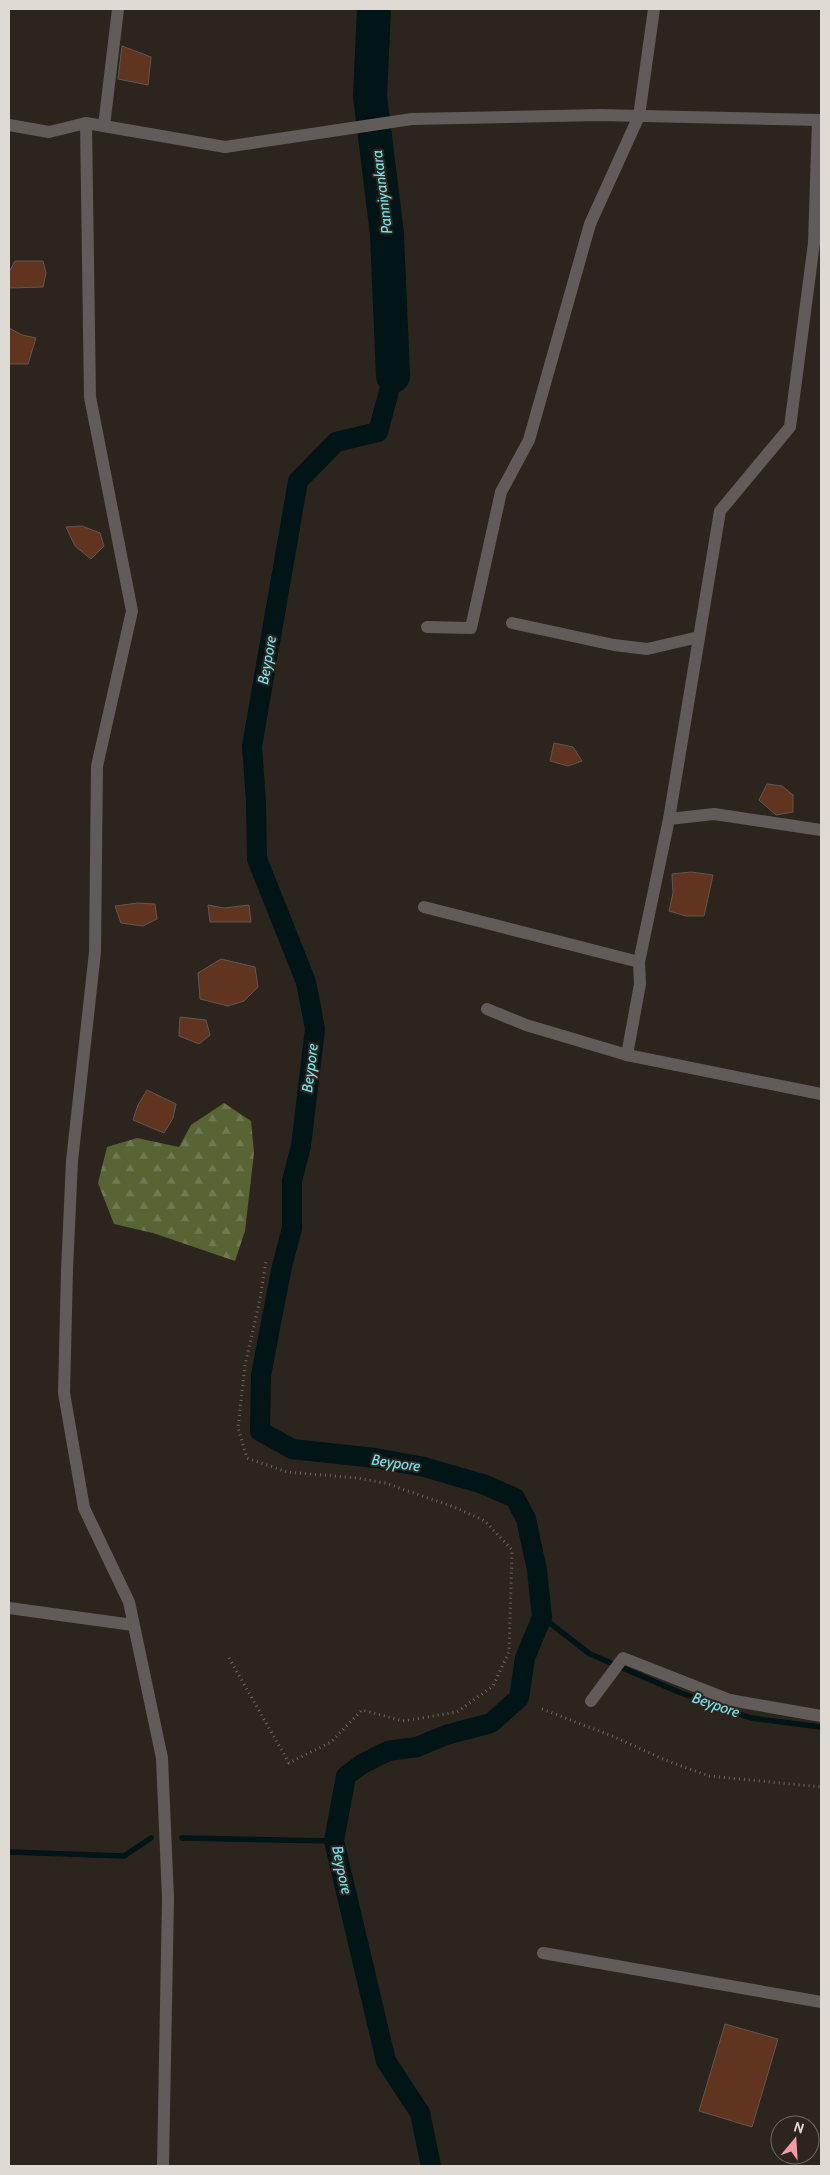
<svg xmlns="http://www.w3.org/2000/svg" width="830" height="2175" font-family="Cabin,sans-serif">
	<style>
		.forest { fill: url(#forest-firs) }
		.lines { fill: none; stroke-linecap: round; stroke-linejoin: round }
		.stream { stroke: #011416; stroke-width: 5.5 }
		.canal { stroke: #011416; stroke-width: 20 }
		.river { stroke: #011416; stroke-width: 34 }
		.building { fill: #60341f; stroke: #635752 }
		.path { stroke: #6f6962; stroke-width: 3; stroke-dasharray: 1 4; stroke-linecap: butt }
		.street { stroke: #615b5a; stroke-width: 12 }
		.labels { text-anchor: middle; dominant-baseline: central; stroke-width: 4; stroke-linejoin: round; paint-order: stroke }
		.water-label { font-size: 15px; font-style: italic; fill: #76e3ee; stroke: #2c251d }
	</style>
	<defs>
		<pattern id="forest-firs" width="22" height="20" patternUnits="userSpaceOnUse" patternTransform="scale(1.25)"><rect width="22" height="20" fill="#596434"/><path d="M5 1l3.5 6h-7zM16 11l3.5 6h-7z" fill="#707a50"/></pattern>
	</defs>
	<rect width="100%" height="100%" fill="#2c251d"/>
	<!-- forest -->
	<polygon class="forest" points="224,1103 251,1121 254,1153 245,1231 235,1261 153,1233 114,1224 98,1183 107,1147 137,1138 179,1147 191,1125"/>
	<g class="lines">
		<!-- stream -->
		<g class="stream">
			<polyline points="542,1617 590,1654 681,1693 751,1718 821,1727"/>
			<polyline points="182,1838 334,1841"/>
			<polyline points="9,1852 124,1856 151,1838"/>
		</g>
		<!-- canal -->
		<polyline class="canal" points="393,376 378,432 336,442 298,481 252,746 256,802 257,859 306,982 315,1029 301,1146 292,1181 292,1228 282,1266 261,1375 260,1431 292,1449 375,1458 424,1467 483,1484 515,1498 526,1519 537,1570 542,1617 525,1658 519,1698 491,1723 446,1735 417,1747 388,1751 362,1764 346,1776 334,1841 386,2061 420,2113 431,2166"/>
		<!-- river -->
		<polyline class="river" points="374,9 370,96 387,234 393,376"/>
	</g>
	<!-- building -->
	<g class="building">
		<polygon points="122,46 151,57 148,85 118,79"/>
		<polygon points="15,261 43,261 46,273 43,287 9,288 9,272"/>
		<polygon points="9,328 22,335 36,338 28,364 9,364"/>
		<polygon points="82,526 100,533 104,546 91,559 75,546 66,527"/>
		<polygon points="554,743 573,747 582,761 568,766 550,761"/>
		<polygon points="767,784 782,786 793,795 793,812 776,815 759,800"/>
		<polygon points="691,872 713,875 704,916 686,916 669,911 673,893 672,874"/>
		<polygon points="138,903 155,904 157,919 143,926 121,923 115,906"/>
		<polygon points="208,905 224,908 249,905 251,922 210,922"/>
		<polygon points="221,959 255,967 258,987 244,1001 228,1006 200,999 198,973"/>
		<polygon points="180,1017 206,1020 210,1035 199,1044 179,1036"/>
		<polygon points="147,1090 176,1104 173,1118 164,1133 133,1120 138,1105"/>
		<polygon points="725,2024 778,2039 752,2127 699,2111"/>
	</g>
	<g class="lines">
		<!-- path -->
		<g class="path">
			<polyline points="229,1658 289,1763 331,1742 362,1710 403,1721 457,1712 493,1686 509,1652 512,1550 485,1521 454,1507 385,1483 357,1478 287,1472 247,1458 238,1428 245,1365 259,1304 266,1262"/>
			<polyline points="542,1709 612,1736 665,1760 709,1776 821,1787"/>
		</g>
		<!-- street -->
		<g class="street">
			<polyline points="86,123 90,397 132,611 97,766 95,952 72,1161 67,1270 64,1393 84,1508 129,1602 162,1758 168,1898 163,2166"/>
			<polyline points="9,125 49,132 86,123 225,147 412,119 599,115 821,120"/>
			<polyline points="104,126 118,9"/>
			<polyline points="512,623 614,645 647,649 699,637"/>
			<polyline points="427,627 471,628 501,492 529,440 590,224 639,116 654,9"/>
			<polyline points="669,819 720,511 790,427 814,243 818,120"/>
			<polyline points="424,907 639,962 669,819 714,814 821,830"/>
			<polyline points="487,1009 526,1025 627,1055 640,984 639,962"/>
			<polyline points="627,1055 821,1094"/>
			<polyline points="9,1608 133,1625"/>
			<polyline points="591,1701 623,1658 730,1700 821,1716"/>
			<polyline points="543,1953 821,2002"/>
		</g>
	</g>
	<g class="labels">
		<!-- water labels -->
		<g class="water-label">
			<text transform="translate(382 192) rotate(-97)">Panniyankara</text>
			<text transform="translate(267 660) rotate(-80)">Beypore</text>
			<text transform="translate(310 1068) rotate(-83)">Beypore</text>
			<text transform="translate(396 1463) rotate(8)">Beypore</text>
			<text transform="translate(716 1705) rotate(19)">Beypore</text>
			<text transform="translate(342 1870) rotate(78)">Beypore</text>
		</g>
	</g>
	<!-- border -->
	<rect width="830" height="2175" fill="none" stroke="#dfdad4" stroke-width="20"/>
	<!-- north arrow -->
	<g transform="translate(795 2140) rotate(18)"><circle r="24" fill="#2c251d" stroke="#746d66"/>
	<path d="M0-4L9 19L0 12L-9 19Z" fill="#f49aa3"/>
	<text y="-8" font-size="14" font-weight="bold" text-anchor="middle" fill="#dfdad4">N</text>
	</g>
</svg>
